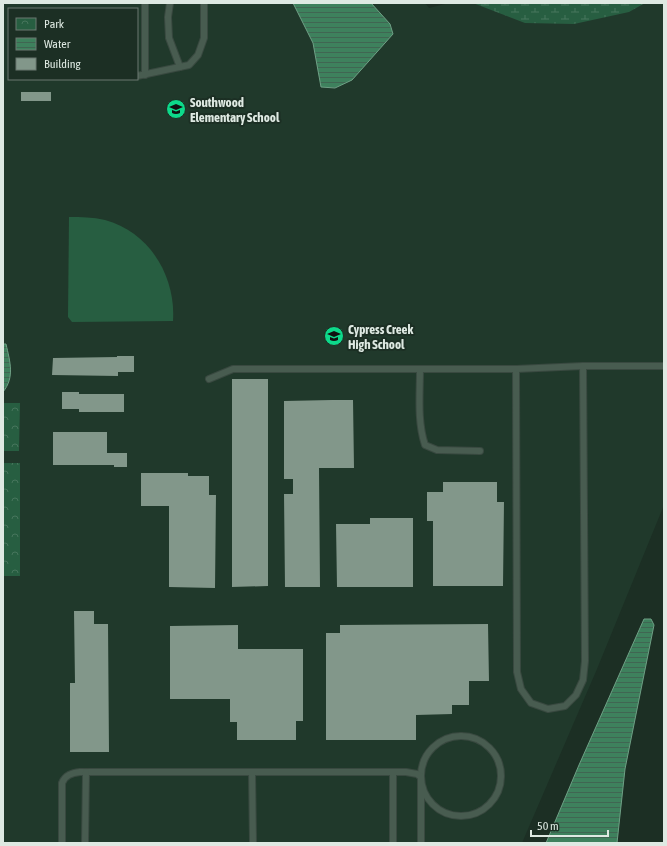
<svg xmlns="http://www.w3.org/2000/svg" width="667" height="846" font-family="'Asap Condensed',sans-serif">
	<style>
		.built { fill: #20392b; fill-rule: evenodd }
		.green { fill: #275e41 }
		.wetland { fill: url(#wetland-marsh) }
		.park { fill: url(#park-crowns) }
		.water { fill: url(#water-rules); stroke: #6ea085 }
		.building { fill: #82978a }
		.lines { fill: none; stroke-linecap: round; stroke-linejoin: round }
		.lane-casing { stroke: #394940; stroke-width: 8 }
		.lane { stroke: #485c50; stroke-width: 6 }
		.labels { text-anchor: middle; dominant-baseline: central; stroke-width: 4; stroke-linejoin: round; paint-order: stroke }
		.poi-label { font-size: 13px; font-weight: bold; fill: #dee9e2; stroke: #1c2f24; text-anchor: start }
	</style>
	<defs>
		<pattern id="wetland-marsh" width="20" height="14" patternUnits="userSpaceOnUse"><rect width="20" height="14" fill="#275e41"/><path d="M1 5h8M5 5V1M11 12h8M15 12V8" fill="none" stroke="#46755c"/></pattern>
		<pattern id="park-crowns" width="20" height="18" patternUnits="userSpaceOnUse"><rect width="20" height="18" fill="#275e41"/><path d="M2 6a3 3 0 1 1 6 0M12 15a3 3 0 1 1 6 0" fill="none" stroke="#46755c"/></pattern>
		<pattern id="water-rules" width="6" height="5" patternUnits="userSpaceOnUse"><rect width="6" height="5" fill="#3e815d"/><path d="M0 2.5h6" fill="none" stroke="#406652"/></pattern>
	</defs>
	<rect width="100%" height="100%" fill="#1c2f24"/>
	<!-- built -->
	<path class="built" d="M3,3H425L429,8L449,3H664V505L597,669L522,843H3ZM9,9H137V79H9Z"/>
	<!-- green -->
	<path class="green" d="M69,217C81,217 93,217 105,220C150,232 176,277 173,321L72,322L68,317Z"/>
	<!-- wetland -->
	<polygon class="wetland" points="473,3 645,3 629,12 574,24 525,23"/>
	<!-- park -->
	<g class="park">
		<polygon points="3,403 20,403 19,451 3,451"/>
		<rect x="3" y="463" width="17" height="113"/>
	</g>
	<!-- water -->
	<g class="water">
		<polygon points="293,3 371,3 390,24 393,34 352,80 335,88 321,87 313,43"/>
		<path d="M3,344H6C10,362 15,377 3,392Z"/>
		<polygon points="644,619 651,619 654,625 625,769 617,843 546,843 579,765"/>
	</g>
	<!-- building -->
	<g class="building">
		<rect x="21" y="92" width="30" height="9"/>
		<polygon points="117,356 134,356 134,372 118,372 118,376 52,375 53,358 117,357"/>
		<polygon points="232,379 268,379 268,586 232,587"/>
		<polygon points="62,392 79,392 79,394 124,394 124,412 79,412 79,409 62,409"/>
		<polygon points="332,400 353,400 354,468 319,468 320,587 285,587 284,494 293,494 293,479 284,479 284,401"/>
		<polygon points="53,432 107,432 107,453 127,453 127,467 114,467 114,465 53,465"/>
		<polygon points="141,473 188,473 188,476 209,476 209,495 216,495 215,588 169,587 169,506 141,506"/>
		<polygon points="443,482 497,482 497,502 504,502 503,586 433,586 433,521 427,521 427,492 443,492"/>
		<polygon points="370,518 413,518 413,587 337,587 336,524 370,524"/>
		<polygon points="74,611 94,611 94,624 108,624 109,752 70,752 70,683 75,683"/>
		<polygon points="488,624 489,681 469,681 469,705 452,705 452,714 416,715 416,740 326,740 326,633 340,633 340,625"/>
		<polygon points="238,625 238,649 303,649 303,721 296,721 296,740 237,740 237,722 230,722 230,699 170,699 170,626"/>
	</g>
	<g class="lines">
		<defs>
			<g id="lane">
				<polyline points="145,3 145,75"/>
				<polyline points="170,3 168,17 169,38 180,67"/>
				<polyline points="137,76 189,65 198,55 204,38 204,3"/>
				<path d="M420,369C420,394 417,421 425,445L437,450L480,451"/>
				<polyline points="516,369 517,672 521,689 531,703 548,709 565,706 576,695 583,680 585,661 583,366"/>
				<polyline points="209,379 233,369 516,369 583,366 664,366"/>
				<circle cx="461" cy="776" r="40"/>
				<polyline points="252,772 253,843"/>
				<polyline points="393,772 393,843"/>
				<path d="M62,843V783C65,775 72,773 80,772H406L417,774L421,777V843"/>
				<polyline points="85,843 86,772"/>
			</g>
		</defs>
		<!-- lane casing -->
		<use href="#lane" class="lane-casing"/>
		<!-- lane -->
		<use href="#lane" class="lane"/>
	</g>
	<!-- icons -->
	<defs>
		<symbol id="school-disc" viewBox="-11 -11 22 22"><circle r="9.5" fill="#0dd98a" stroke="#1c2f24"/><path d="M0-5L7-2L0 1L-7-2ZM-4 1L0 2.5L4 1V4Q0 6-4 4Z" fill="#111"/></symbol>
	</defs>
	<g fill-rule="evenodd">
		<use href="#school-disc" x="165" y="98" width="22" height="22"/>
		<use href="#school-disc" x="323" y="325" width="22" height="22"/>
	</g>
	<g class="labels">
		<!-- poi labels -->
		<g class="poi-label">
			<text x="190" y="102">Southwood<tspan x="190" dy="15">Elementary School</tspan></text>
			<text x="348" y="329">Cypress Creek<tspan x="348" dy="15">High School</tspan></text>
		</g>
	</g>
	<!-- border -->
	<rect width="667" height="846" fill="none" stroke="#dee9e2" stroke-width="8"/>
	<!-- legend -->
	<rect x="8" y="8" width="130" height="72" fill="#1c2f24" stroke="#6a7970"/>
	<rect x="16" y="18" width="20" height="12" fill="url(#park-crowns)" stroke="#6a7970"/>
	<text x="44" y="28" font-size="12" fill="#dee9e2">Park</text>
	<rect x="16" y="38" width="20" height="12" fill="url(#water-rules)" stroke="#6a7970"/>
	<text x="44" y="48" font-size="12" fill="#dee9e2">Water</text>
	<rect x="16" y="58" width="20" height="12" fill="#82978a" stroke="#6a7970"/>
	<text x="44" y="68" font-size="12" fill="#dee9e2">Building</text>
	<!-- scale -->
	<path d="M531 830v6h77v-6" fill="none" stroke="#dee9e2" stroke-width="2"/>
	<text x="537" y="830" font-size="12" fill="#dee9e2" stroke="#1c2f24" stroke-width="3" paint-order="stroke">50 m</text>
</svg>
